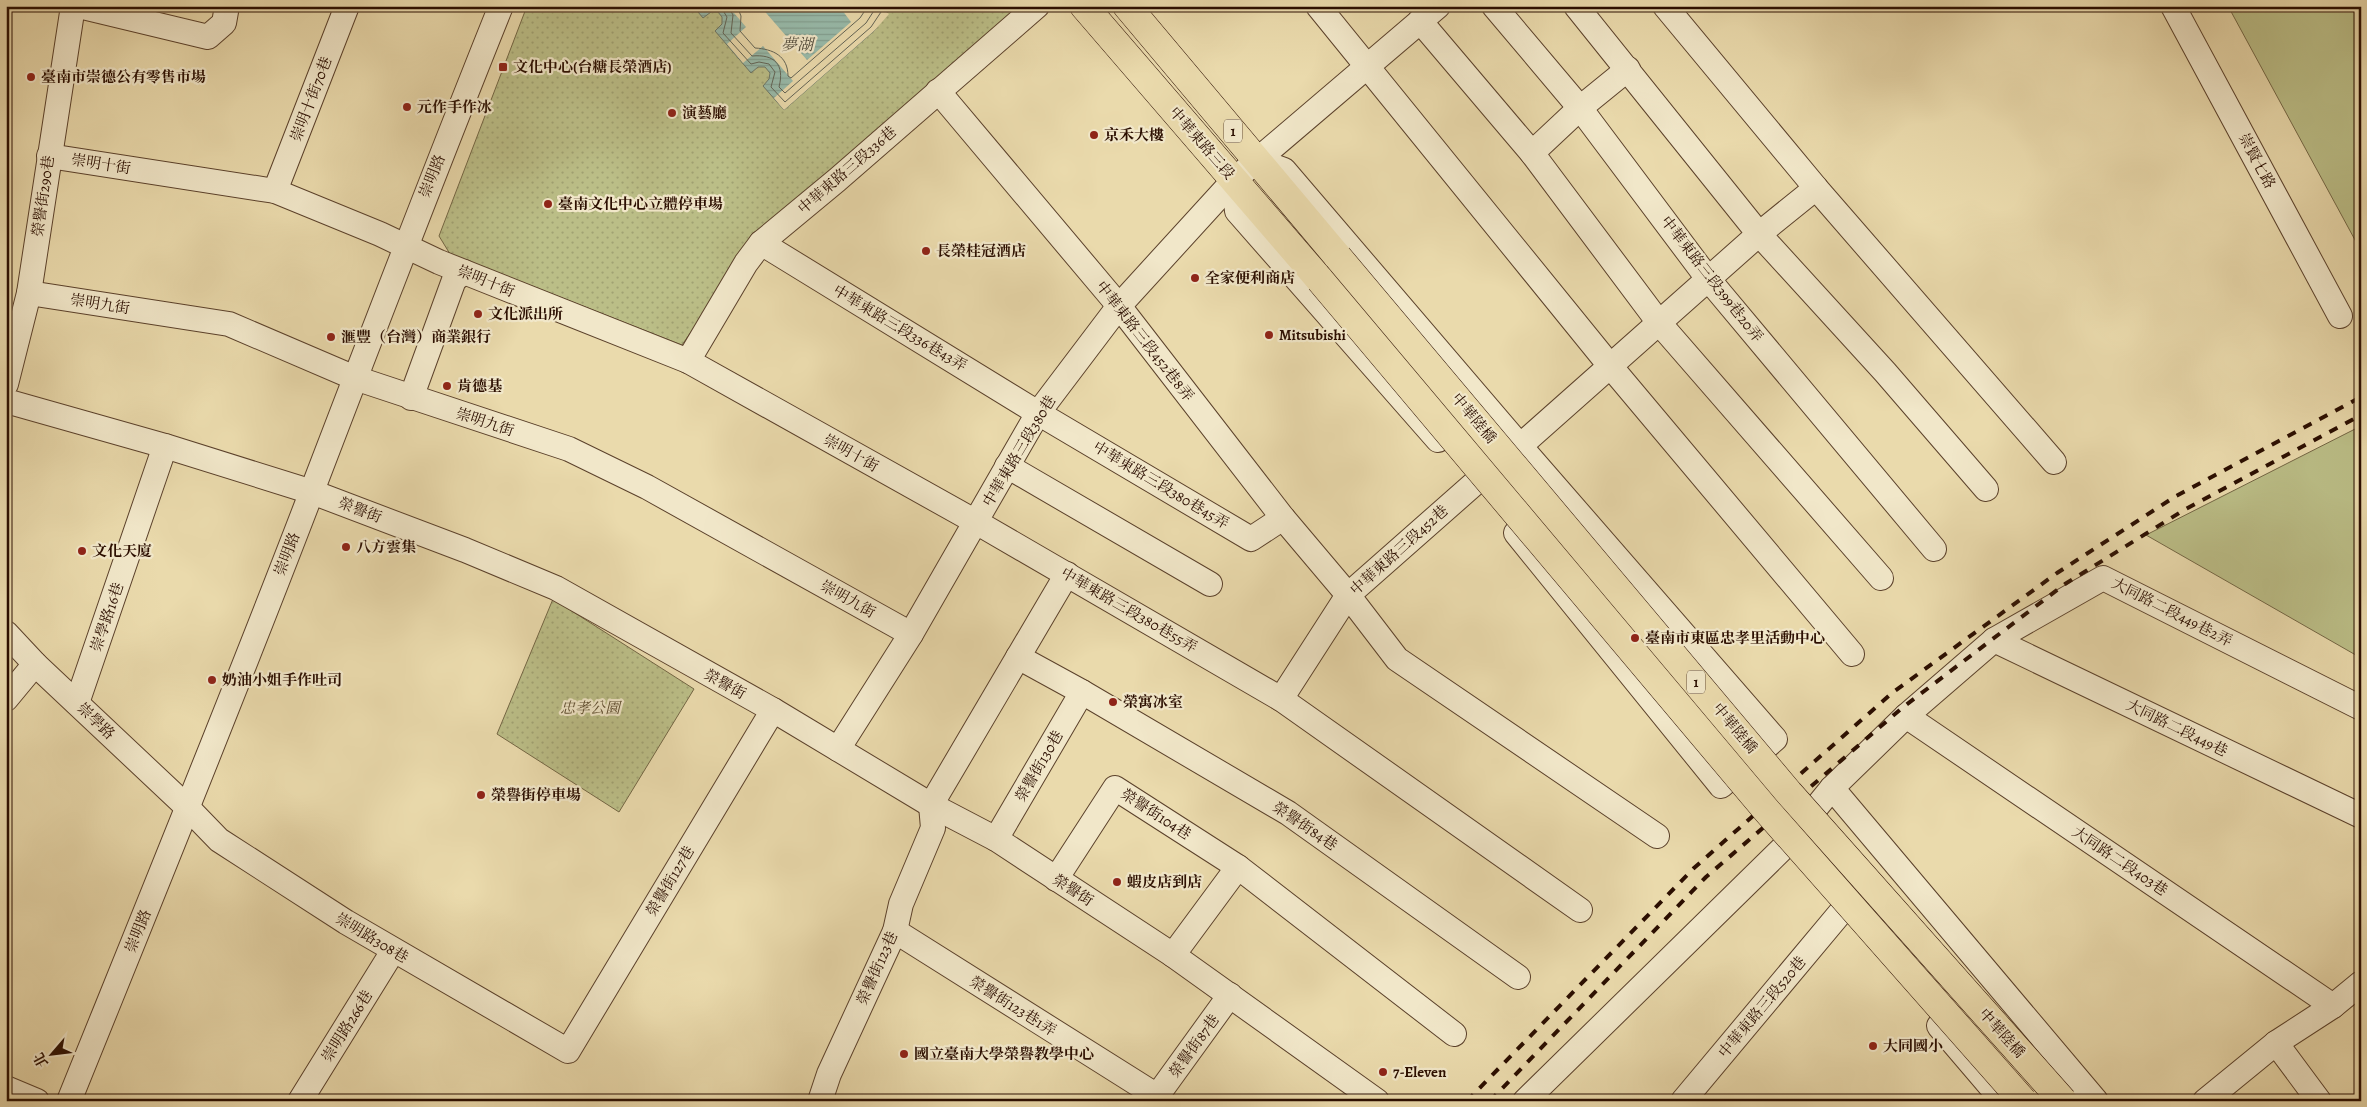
<svg xmlns="http://www.w3.org/2000/svg" width="2367" height="1107" font-family="Alegreya,'Noto Serif TC',serif">
	<style>
		.green { fill: #bbbe87; stroke: #736644 }
		.park { fill: url(#park-dots); stroke: #736644 }
		.water { fill: url(#water-rules); stroke: #6c7667 }
		.pier { fill: #eadaac }
		.lines { fill: none; stroke-linecap: round; stroke-linejoin: round }
		.shore { stroke: #626456; stroke-width: 1 }
		.minor-casing { stroke: #5b412b; stroke-width: 26 }
		.major-casing { stroke: #2b0e00; stroke-width: 29 }
		.minor { stroke: #f1e7c9; stroke-width: 24 }
		.major { stroke: #eadaac; stroke-width: 28 }
		.rail { stroke: #2b0e00; stroke-width: 4; stroke-dasharray: 9 9; stroke-linecap: butt }
		.major-bridge-casing { stroke: #2b0e00; stroke-width: 29; stroke-linecap: butt }
		.major-bridge { stroke: #eadaac; stroke-width: 28 }
		.poi-dot { fill: #8f2418; stroke: #f1e7c9; stroke-width: 2 }
		.labels { text-anchor: middle; dominant-baseline: central; stroke-width: 4.5; stroke-linejoin: round; paint-order: stroke }
		.shield { fill: #f1e7c9; stroke: #664f3c; stroke-width: 1 }
		.shield-label { font-size: 14px; font-weight: bold; fill: #2b0e00 }
		.poi-label { font-size: 15px; font-weight: bold; fill: #2b0e00; stroke: #f1e7c9; text-anchor: start }
		.street-label { font-size: 15px; fill: #2b0e00; stroke: #f1e7c9 }
		.park-label { font-size: 15px; font-style: italic; fill: #5d4c2f; stroke: #f1e7c9 }
		.water-label { font-size: 16px; font-style: italic; fill: #514b3c; stroke: #f1e7c9 }
	</style>
	<defs>
		<pattern id="park-dots" width="8" height="8" patternUnits="userSpaceOnUse" patternTransform="scale(1.25)"><rect width="8" height="8" fill="#bbbe87"/><path d="M2 2h.1M6 6h.1" fill="none" stroke="#a1a273" stroke-width="1.8" stroke-linecap="round"/></pattern>
		<pattern id="water-rules" width="6" height="5" patternUnits="userSpaceOnUse" patternTransform="scale(1.25)"><rect width="6" height="5" fill="#98bbab"/><path d="M0 2.5h6" fill="none" stroke="#83a091"/></pattern>
	</defs>
	<rect width="100%" height="100%" fill="#eadaac"/>
	<filter id="stains"><feTurbulence type="fractalNoise" baseFrequency=".004" numOctaves="4"/><feColorMatrix values="0 0 0 0 .2 0 0 0 0 .09 0 0 0 0 .02 0 0 0 .5 -.17"/></filter>
	<radialGradient id="worn" r=".72"><stop offset=".6" stop-color="#630" stop-opacity="0"/><stop offset="1" stop-color="#630" stop-opacity=".3"/></radialGradient>
	<!-- green -->
	<g class="green">
		<polygon points="2228,6 2361,6 2361,251"/>
		<polygon points="2361,426 2361,658 2146,535"/>
	</g>
	<!-- park -->
	<g class="park">
		<polygon points="527,6 1027,6 751,245 682,345 450,254 439,236"/>
		<polygon points="553,599 694,689 619,812 497,734"/>
	</g>
	<!-- water -->
	<polygon class="water" points="693,6 910,6 890,8 875,30 784,110 763,86 769,79 770,73 765,67 758,67 751,73 715,31 722,24 722,17 718,12 711,12 703,18"/>
	<!-- pier -->
	<polygon class="pier" points="728,6 760,6 807,60 851,22 839,6 878,6 889,14 875,30 784,110 774,98 793,81 763,46 743,63 727,44 746,27"/>
	<g class="lines">
		<!-- shore -->
		<g class="shore">
			<polyline points="700,6 704,10 711,7 722,9 727,17 723,33 751,64 759,62 769,64 775,72 771,87 785,102 871,27 885,6"/>
			<path d="M728,6L733,15L731,33L752,56C774,54 785,64 779,87L785,93L866,23L877,6"/>
			<path d="M737,6L741,16L740,31L755,48C773,49 788,56 788,76L791,78L860,18L868,6"/>
		</g>
		<defs>
			<g id="minor">
				<polyline points="79,6 208,37 224,23 227,6"/>
				<polyline points="1318,6 1611,367 1852,654"/>
				<polyline points="1494,6 1580,108 1709,280 1934,549"/>
				<polyline points="1576,6 1759,234 1885,372 1986,489"/>
				<polyline points="1665,6 1816,188 2054,462"/>
				<polyline points="2173,6 2340,316"/>
				<polyline points="1420,21 1532,153 1660,324 1881,578"/>
				<polyline points="938,91 1119,306 1283,518 1348,595 1397,659 1657,836"/>
				<polyline points="1532,153 1580,108 1628,69"/>
				<polyline points="49,156 275,191 380,234 439,262 688,361 976,522 1281,699 1580,910"/>
				<polyline points="1257,160 1284,170 1520,446 1775,739 1721,786 1516,533"/>
				<polyline points="1234,180 1237,211 1438,440"/>
				<polyline points="275,191 347,6"/>
				<polyline points="761,243 1038,413 1251,539 1283,518"/>
				<polyline points="29,293 229,324 355,378 569,449 647,487 911,634"/>
				<polyline points="688,361 746,263 761,243 837,180 1037,6"/>
				<polyline points="6,384 29,293 73,6"/>
				<polyline points="411,398 454,280 464,272"/>
				<polyline points="6,401 165,446 312,492 465,550 556,588 773,710 931,805 996,839 1173,955 1377,1101"/>
				<polyline points="1520,446 1759,234 1816,188"/>
				<polyline points="1007,466 1210,584"/>
				<polyline points="6,633 35,664 188,808 219,840 346,922 568,1051 773,710"/>
				<polyline points="1994,640 2361,816"/>
				<polyline points="1018,657 1082,692 1288,813 1518,977"/>
				<polyline points="6,699 35,664"/>
				<polyline points="1281,699 1348,595 1475,483"/>
				<polyline points="77,703 165,446"/>
				<polyline points="1906,716 2333,1006"/>
				<polyline points="838,749 911,634 1038,413 1119,306 1234,180 1438,6"/>
				<polyline points="1832,788 2096,1101"/>
				<polyline points="996,839 1082,692"/>
				<polyline points="1056,879 1115,788 1238,867"/>
				<polyline points="895,931 1157,1096 1230,995"/>
				<polyline points="1173,955 1238,867 1454,1034"/>
				<polyline points="1939,1026 2003,1101"/>
				<polyline points="2276,1043 2319,1101"/>
				<polyline points="6,1088 37,1101"/>
				<path d="M69,1101C151,898 234,695 312,491C374,329 436,167 501,6"/>
				<polyline points="300,1101 393,951"/>
				<polyline points="820,1101 829,1074 895,931 901,904 933,828 931,805 1067,574"/>
				<polyline points="1525,1101 1784,847 1832,788 1906,716 1994,640 2103,578 2361,708"/>
				<polyline points="1683,1101 1841,912"/>
				<polyline points="2205,1101 2276,1043 2333,1006 2361,983"/>
			</g>
			<g id="major">
				<polyline points="1084,6 1320,280"/>
				<polyline points="1127,6 1338,257"/>
			</g>
		</defs>
		<!-- minor casing -->
		<use href="#minor" class="minor-casing"/>
		<!-- major casing -->
		<use href="#major" class="major-casing"/>
		<!-- minor -->
		<use href="#minor" class="minor"/>
		<!-- major -->
		<use href="#major" class="major"/>
		<!-- rail -->
		<g class="rail">
			<polyline points="1467,1101 1694,868 1892,693 2057,573 2176,496 2361,397"/>
			<polyline points="1490,1101 1706,877 1902,708 2065,584 2184,510 2361,415"/>
		</g>
		<defs>
			<g id="major-bridge">
				<polyline points="1338,257 1789,793 2063,1101"/>
				<polyline points="1320,280 1767,811 2023,1101"/>
			</g>
		</defs>
		<!-- major-bridge casing -->
		<use href="#major-bridge" class="major-bridge-casing"/>
		<!-- major-bridge -->
		<use href="#major-bridge" class="major-bridge"/>
	</g>
	<!-- markers -->
	<g class="poi-dot">
		<rect x="498" y="62" width="10" height="10" rx="2.5"/>
		<circle cx="31" cy="77" r="5"/>
		<circle cx="407" cy="107" r="5"/>
		<circle cx="672" cy="113" r="5"/>
		<circle cx="1094" cy="135" r="5"/>
		<circle cx="548" cy="204" r="5"/>
		<circle cx="926" cy="251" r="5"/>
		<circle cx="1195" cy="278" r="5"/>
		<circle cx="478" cy="314" r="5"/>
		<circle cx="1269" cy="335" r="5"/>
		<circle cx="331" cy="337" r="5"/>
		<circle cx="447" cy="386" r="5"/>
		<circle cx="346" cy="547" r="5"/>
		<circle cx="82" cy="551" r="5"/>
		<circle cx="1635" cy="638" r="5"/>
		<circle cx="212" cy="680" r="5"/>
		<circle cx="1113" cy="702" r="5"/>
		<circle cx="481" cy="795" r="5"/>
		<circle cx="1117" cy="882" r="5"/>
		<circle cx="1873" cy="1046" r="5"/>
		<circle cx="904" cy="1054" r="5"/>
		<circle cx="1383" cy="1072" r="5"/>
	</g>
	<g class="labels">
		<!-- shield labels -->
		<g class="shield">
			<rect x="1224" y="119.5" width="18" height="23" rx="4"/>
			<rect x="1687" y="670.5" width="18" height="23" rx="4"/>
		</g>
		<g class="shield-label">
			<text x="1233" y="131">1</text>
			<text x="1696" y="682">1</text>
		</g>
		<!-- poi labels -->
		<g class="poi-label">
			<text x="513" y="67">文化中心(台糖長榮酒店)</text>
			<text x="41" y="77">臺南市崇德公有零售市場</text>
			<text x="417" y="107">元作手作冰</text>
			<text x="682" y="113">演藝廳</text>
			<text x="1104" y="135">京禾大樓</text>
			<text x="558" y="204">臺南文化中心立體停車場</text>
			<text x="936" y="251">長榮桂冠酒店</text>
			<text x="1205" y="278">全家便利商店</text>
			<text x="488" y="314">文化派出所</text>
			<text x="1279" y="335">Mitsubishi</text>
			<text x="341" y="337">滙豐（台灣）商業銀行</text>
			<text x="457" y="386">肯德基</text>
			<text x="356" y="547">八方雲集</text>
			<text x="92" y="551">文化天廈</text>
			<text x="1645" y="638">臺南市東區忠孝里活動中心</text>
			<text x="222" y="680">奶油小姐手作吐司</text>
			<text x="1123" y="702">榮寓冰室</text>
			<text x="491" y="795">榮譽街停車場</text>
			<text x="1127" y="882">蝦皮店到店</text>
			<text x="1883" y="1046">大同國小</text>
			<text x="914" y="1054">國立臺南大學榮譽教學中心</text>
			<text x="1393" y="1072">7-Eleven</text>
		</g>
		<!-- street labels -->
		<g class="street-label">
			<text transform="translate(311 99) rotate(-69)">崇明十街70巷</text>
			<text transform="translate(1202 143) rotate(49)">中華東路三段</text>
			<text transform="translate(2257 161) rotate(62)">崇賢七路</text>
			<text transform="translate(101 164) rotate(9)">崇明十街</text>
			<text transform="translate(847 170) rotate(-41)">中華東路三段336巷</text>
			<text transform="translate(432 176) rotate(-68)">崇明路</text>
			<text transform="translate(43 196) rotate(-82)">榮譽街290巷</text>
			<text transform="translate(1712 279) rotate(52)">中華東路三段399巷20弄</text>
			<text transform="translate(486 281) rotate(22)">崇明十街</text>
			<text transform="translate(100 304) rotate(9)">崇明九街</text>
			<text transform="translate(900 328) rotate(31)">中華東路三段336巷43弄</text>
			<text transform="translate(1145 341) rotate(52)">中華東路三段452巷8弄</text>
			<text transform="translate(1474 418) rotate(50)">中華陸橋</text>
			<text transform="translate(485 422) rotate(18)">崇明九街</text>
			<text transform="translate(1019 451) rotate(-59)">中華東路三段380巷</text>
			<text transform="translate(851 453) rotate(29)">崇明十街</text>
			<text transform="translate(1161 485) rotate(31)">中華東路三段380巷45弄</text>
			<text transform="translate(360 510) rotate(21)">榮譽街</text>
			<text transform="translate(1399 550) rotate(-42)">中華東路三段452巷</text>
			<text transform="translate(287 554) rotate(-69)">崇明路</text>
			<text transform="translate(848 599) rotate(29)">崇明九街</text>
			<text transform="translate(1129 610) rotate(30)">中華東路三段380巷55弄</text>
			<text transform="translate(2172 612) rotate(27)">大同路二段449巷2弄</text>
			<text transform="translate(107 617) rotate(-71)">崇學路16巷</text>
			<text transform="translate(725 684) rotate(29)">榮譽街</text>
			<text transform="translate(96 721) rotate(44)">崇學路</text>
			<text transform="translate(1735 728) rotate(50)">中華陸橋</text>
			<text transform="translate(2177 728) rotate(26)">大同路二段449巷</text>
			<text transform="translate(1039 766) rotate(-60)">榮譽街130巷</text>
			<text transform="translate(1156 814) rotate(33)">榮譽街104巷</text>
			<text transform="translate(1305 826) rotate(34)">榮譽街84巷</text>
			<text transform="translate(2120 861) rotate(34)">大同路二段403巷</text>
			<text transform="translate(670 881) rotate(-59)">榮譽街127巷</text>
			<text transform="translate(1073 890) rotate(33)">榮譽街</text>
			<text transform="translate(138 931) rotate(-68)">崇明路</text>
			<text transform="translate(372 938) rotate(31)">崇明路308巷</text>
			<text transform="translate(877 968) rotate(-66)">榮譽街123巷</text>
			<text transform="translate(1013 1006) rotate(32)">榮譽街123巷1弄</text>
			<text transform="translate(1762 1007) rotate(-50)">中華東路三段520巷</text>
			<text transform="translate(347 1026) rotate(-58)">崇明路266巷</text>
			<text transform="translate(2002 1033) rotate(48)">中華陸橋</text>
			<text transform="translate(1194 1046) rotate(-54)">榮譽街87巷</text>
		</g>
		<!-- park labels -->
		<g class="park-label">
			<text x="590" y="708">忠孝公園</text>
		</g>
		<!-- water labels -->
		<g class="water-label">
			<text x="797" y="45">夢湖</text>
		</g>
	</g>
	<!-- margin -->
	<rect width="2367" height="1107" fill="none" stroke="#eadaac" stroke-width="25"/>
	<rect x="8" y="8" width="2352" height="1092" fill="none" stroke="#2b0e00" stroke-width="2.5"/>
	<rect x="12" y="12" width="2342" height="1082" fill="none" stroke="#2b0e00"/>
	<!-- north arrow -->
	<g transform="translate(52 1054) rotate(242)" stroke="#f1e7c9" stroke-width="4" paint-order="stroke">
	<path d="M0-4L9 19L0 12L-9 19Z" fill="#2b0e00"/>
	<text y="-8" font-size="14" font-weight="bold" text-anchor="middle" fill="#2b0e00">北</text>
	</g>
	<rect width="100%" height="100%" filter="url(#stains)"/>
	<rect width="100%" height="100%" fill="url(#worn)"/>
</svg>
